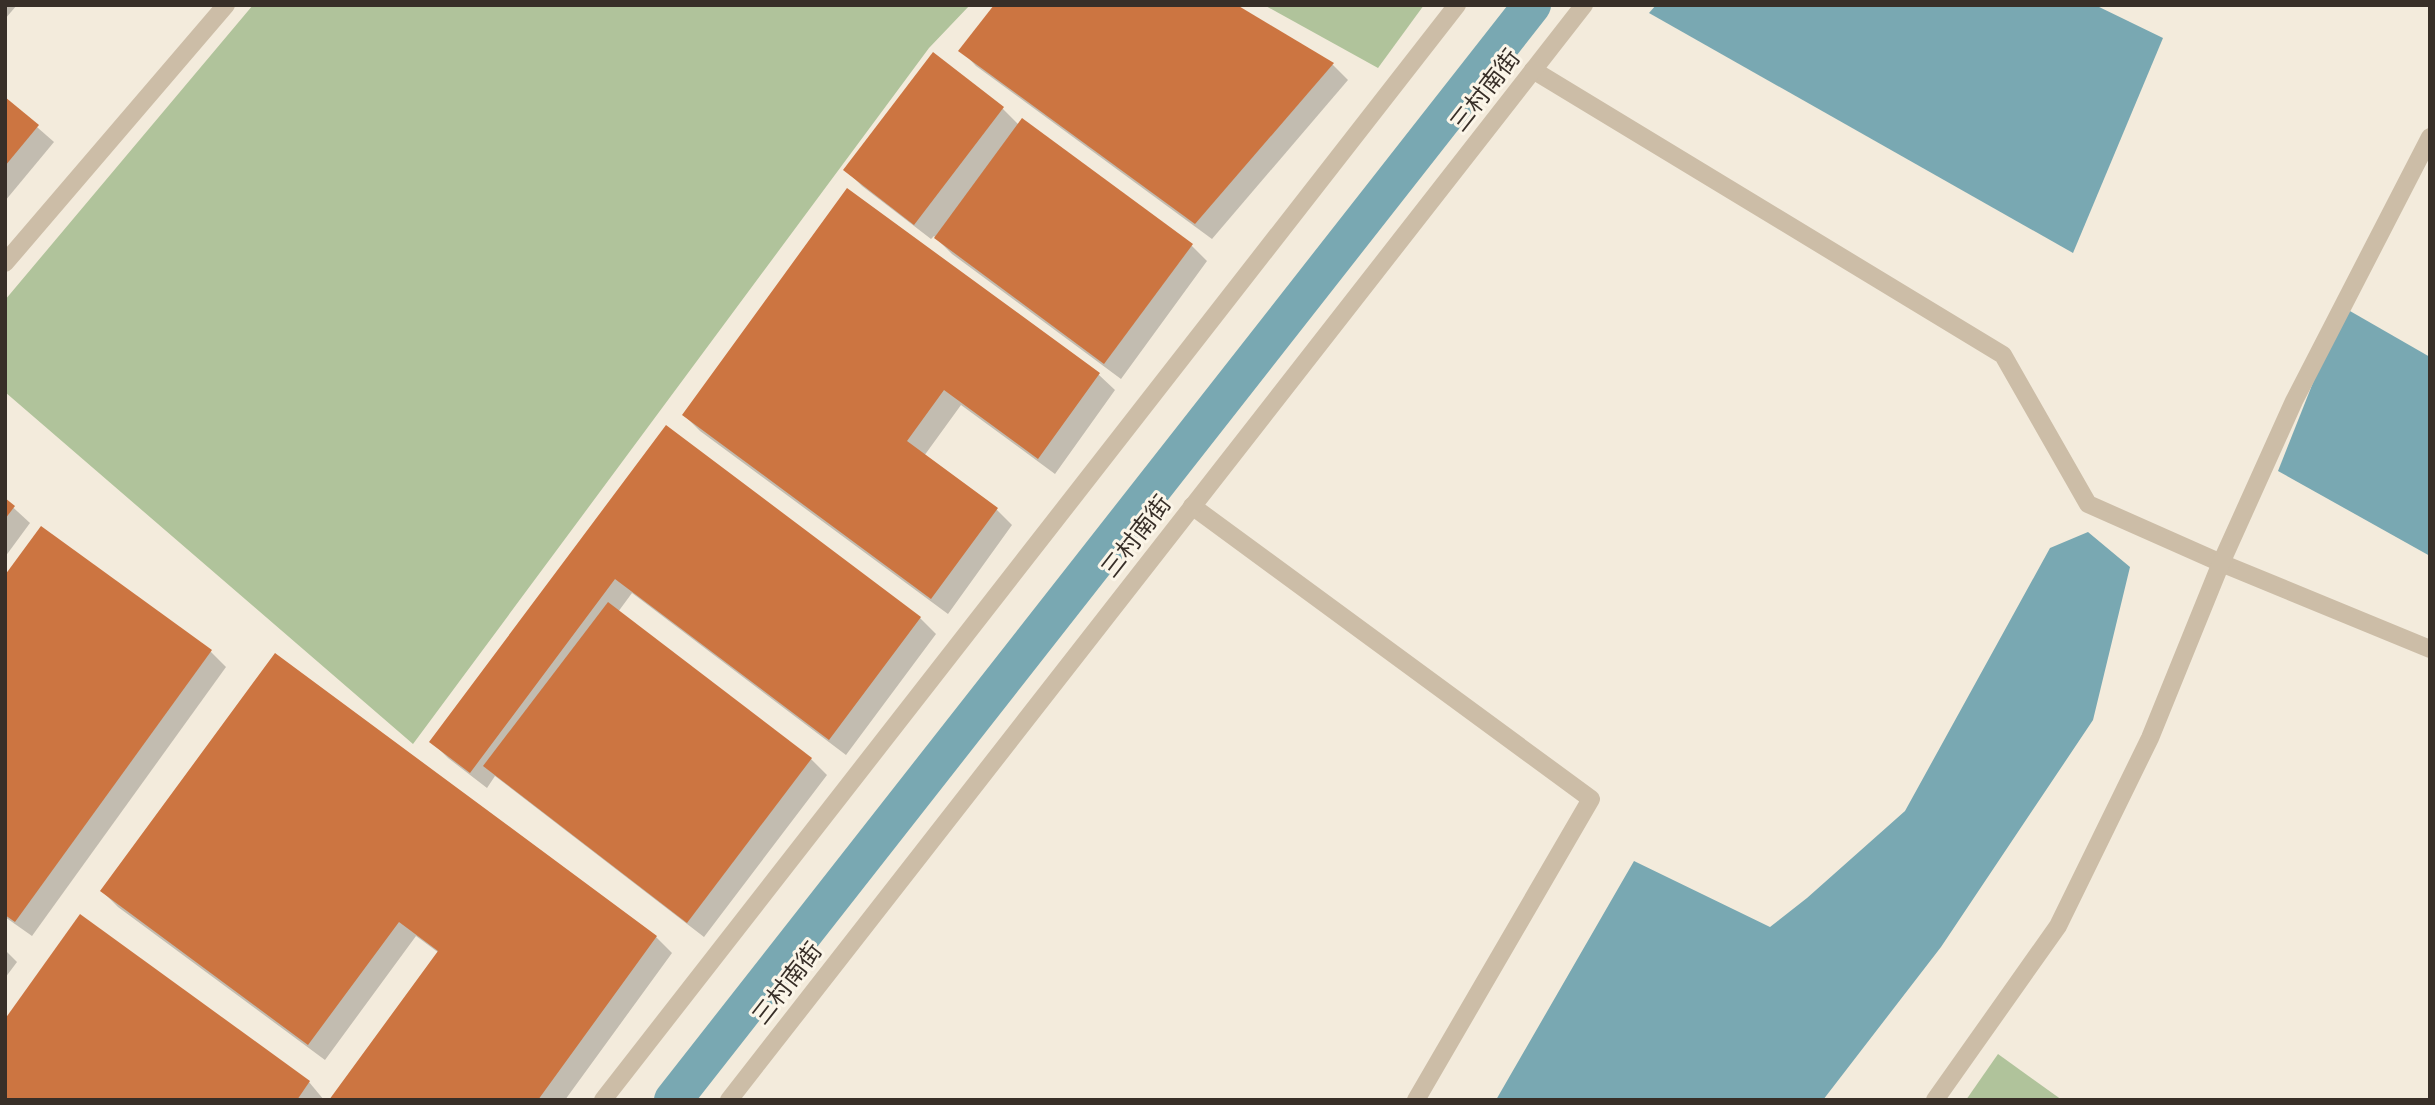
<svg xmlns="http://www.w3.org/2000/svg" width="2435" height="1105" font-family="'Alegreya Sans','Noto Sans SC',sans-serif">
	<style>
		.green { fill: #b0c39b }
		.water { fill: #79a8b2 }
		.shadow { fill: #0003 }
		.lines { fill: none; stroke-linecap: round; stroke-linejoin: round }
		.canal { stroke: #79a8b2; stroke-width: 38 }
		.building { fill: #cc7541 }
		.minor { stroke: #ccbda7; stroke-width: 18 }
		.tertiary { stroke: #ccbda7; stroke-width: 18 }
		.labels { text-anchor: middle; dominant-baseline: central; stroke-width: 6; stroke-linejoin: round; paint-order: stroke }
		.street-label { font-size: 24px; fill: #382f28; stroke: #fbf5e8 }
	</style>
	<rect width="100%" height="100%" fill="#f3ebdc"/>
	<!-- green -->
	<g class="green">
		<polygon points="253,5 970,5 929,48 413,744 5,392 5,300"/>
		<polygon points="1264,5 1424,5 1378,68"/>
		<polygon points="1998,1054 2062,1100 1966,1100"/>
	</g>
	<!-- water -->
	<g class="water">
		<polygon points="1656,5 2095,5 2163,38 2073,253 1649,13"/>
		<polygon points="2343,307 2430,357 2430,556 2278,471"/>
		<polygon points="2088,532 2130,567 2093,720 1941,947 1823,1100 1496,1100 1634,861 1770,927 1807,898 1905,811 2050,548"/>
	</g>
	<!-- shadow -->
	<g class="shadow">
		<polygon points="5,5 17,5 5,19"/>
		<polygon points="1233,5 1333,65 1348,80 1212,239 976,66 961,50"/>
		<polygon points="934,55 1003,109 1019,125 1191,245 1207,261 1121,379 952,254 934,236 931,239 862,186 846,170"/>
		<polygon points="5,99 54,142 5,201"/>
		<polygon points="848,190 1099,375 1115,390 1055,474 961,405 924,456 996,509 1012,525 948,614 700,431 684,415"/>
		<polygon points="666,427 920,618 936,634 846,755 632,593 618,612 811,759 827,775 704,937 495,776 487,788 448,758 432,742"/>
		<polygon points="5,500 30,523 5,557"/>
		<polygon points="5,578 210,651 226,667 32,936 5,917"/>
		<polygon points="275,655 656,937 672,953 565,1100 331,1100 439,953 416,936 325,1060 118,907 102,891"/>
		<polygon points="5,950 17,962 5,978"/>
		<polygon points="309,1082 324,1100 5,1100"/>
	</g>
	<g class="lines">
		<!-- canal -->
		<polyline class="canal" points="673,1100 1532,5"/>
	</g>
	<!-- building -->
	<g class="building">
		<polygon points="994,5 1237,5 1334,63 1195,224 958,51"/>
		<polygon points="933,52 1004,107 914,225 843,170"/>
		<polygon points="5,97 39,125 5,166"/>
		<polygon points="1022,118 1193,244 1104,364 934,238"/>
		<polygon points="847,188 1100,373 1038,459 944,390 907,441 998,508 931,599 682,415"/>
		<polygon points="666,425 921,617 829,740 615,579 470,773 429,742"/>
		<polygon points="5,498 15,506 5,519"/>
		<polygon points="41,526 212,650 15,922 5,915 5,575"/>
		<polygon points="608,602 812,758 687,923 483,766"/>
		<polygon points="275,653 657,936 538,1100 329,1100 438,951 399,922 308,1045 100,891"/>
		<polygon points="80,914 310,1081 297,1100 5,1100 5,1019"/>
	</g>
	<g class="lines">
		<!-- minor -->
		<g class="minor">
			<polyline points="1533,70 2003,355 2088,504 2221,563 2430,649"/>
			<polyline points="5,263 226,5"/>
			<polyline points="1192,506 1591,799 1416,1100"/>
			<polyline points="1935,1100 2058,926 2150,738 2221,563 2294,401 2430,137"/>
		</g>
		<!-- tertiary -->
		<g class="tertiary">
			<polyline points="603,1100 1457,5"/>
			<polyline points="729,1100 1584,5"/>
		</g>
	</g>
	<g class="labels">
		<!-- street labels -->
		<g class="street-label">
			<text transform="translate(1486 91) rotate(-52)">三村南街</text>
			<text transform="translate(1137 537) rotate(-52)">三村南街</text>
			<text transform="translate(788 984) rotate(-52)">三村南街</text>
		</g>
	</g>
	<!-- border -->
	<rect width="2435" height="1105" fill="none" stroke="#382f28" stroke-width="14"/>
</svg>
